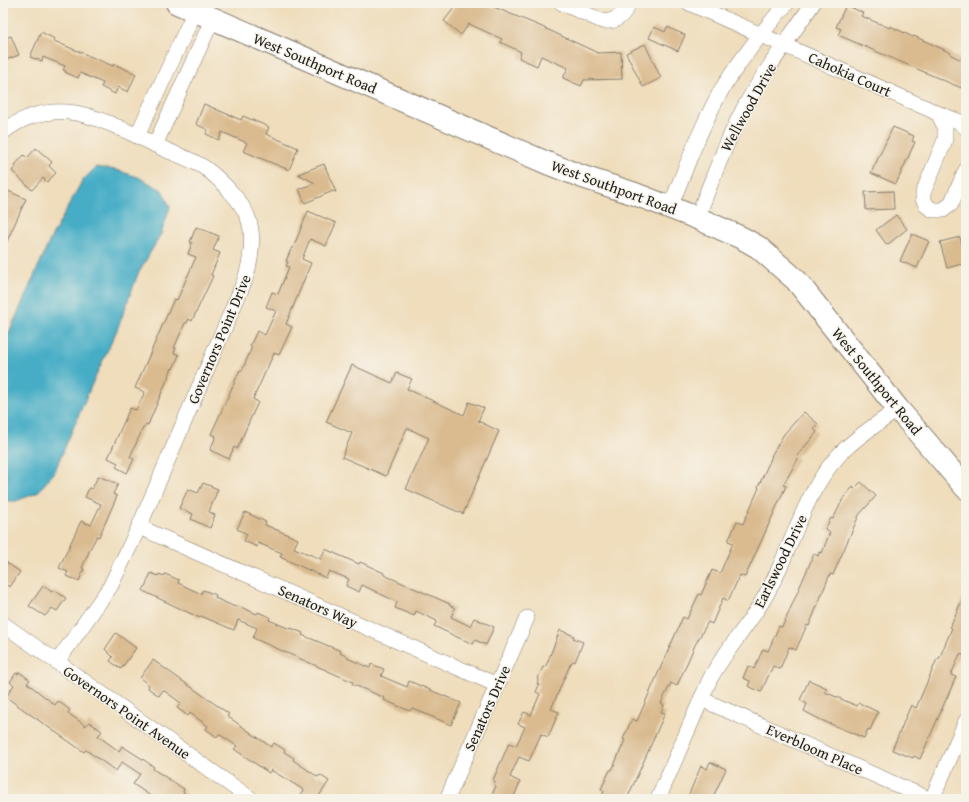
<svg xmlns="http://www.w3.org/2000/svg" width="969" height="802" font-family="'Gentium Book Plus',serif">
	<style>
		.water { fill: #47adc6; stroke: #326471 }
		.building { fill: #dabb90 }
		.lines { fill: none; stroke-linecap: round; stroke-linejoin: round }
		.street-casing { stroke: #867c6c; stroke-width: 16 }
		.secondary-casing { stroke: #867c6c; stroke-width: 24 }
		.street { stroke: #fff; stroke-width: 15 }
		.secondary { stroke: #fff; stroke-width: 22 }
		.labels { text-anchor: middle; dominant-baseline: central; stroke-width: 3; stroke-linejoin: round; paint-order: stroke }
		.street-label { font-size: 15px; fill: #1c1c1c; stroke: #f7f3e8 }
	</style>
	<rect width="100%" height="100%" fill="#f7f3e8"/>
	<filter id="ink" filterUnits="userSpaceOnUse"><feTurbulence type="fractalNoise" baseFrequency=".025" numOctaves="2"/><feDisplacementMap in="SourceGraphic" scale="8" xChannelSelector="R" yChannelSelector="G"/><feConvolveMatrix kernelMatrix="1 2 1 2 8 2 1 2 1" color-interpolation-filters="sRGB"/></filter>
	<filter id="wash" filterUnits="userSpaceOnUse"><feTurbulence type="fractalNoise" baseFrequency=".012" numOctaves="4" result="noise"/><feDisplacementMap in="SourceGraphic" scale="16" xChannelSelector="R" yChannelSelector="G"/><feGaussianBlur stdDeviation="0.9" result="paint"/><feColorMatrix in="noise" values="0 0 0 0 0 0 0 0 0 0 0 0 0 0 0 0 0 1.4 0 .05"/><feComposite in="paint" operator="in"/></filter>
	<g filter="url(#wash)">
		<rect width="100%" height="100%" fill="#efddbc"/>
		<!-- water -->
		<polygon class="water" points="96,167 116,170 138,177 162,190 170,207 161,234 138,274 117,330 92,384 54,473 37,493 16,501 3,501 3,346 50,240 82,181"/>
		<g id="blocks">
			<!-- building -->
			<g class="building">
				<polygon points="458,3 484,3 540,26 598,53 621,52 622,79 584,80 581,86 563,78 568,68 541,56 537,66 519,58 521,52 500,42 502,39 469,24 461,35 444,21"/>
				<polygon points="846,5 863,13 861,16 890,28 890,26 913,37 914,36 951,53 951,55 966,62 966,90 838,35 841,29 836,27"/>
				<polygon points="654,27 665,32 667,27 685,35 678,51 649,38"/>
				<polygon points="41,32 55,39 54,41 113,66 114,64 136,74 128,92 118,87 115,94 101,87 103,83 80,73 78,78 65,72 66,71 63,70 65,66 43,57 42,61 30,57"/>
				<polygon points="11,36 19,55 3,61 3,39"/>
				<polygon points="645,44 661,78 643,87 626,53"/>
				<polygon points="204,104 241,120 243,116 269,127 266,134 298,148 289,170 243,151 247,143 222,132 219,140 206,134 208,130 196,124"/>
				<polygon points="893,127 914,136 912,141 915,142 896,184 871,173"/>
				<polygon points="36,148 52,162 49,166 56,173 47,182 43,178 32,190 12,171 16,166 15,165 24,155 27,158"/>
				<polygon points="324,164 336,192 333,191 305,203 299,189 315,183 298,174"/>
				<polygon points="6,190 26,199 3,250 3,197"/>
				<polygon points="893,191 894,209 866,210 865,192"/>
				<polygon points="308,211 336,223 326,246 310,239 302,259 311,263 286,324 292,327 279,355 274,353 253,399 258,402 237,449 234,447 229,459 210,450 216,436 211,434 240,370 242,371 252,347 250,346 257,331 265,335 276,311 266,307 272,292 278,294 289,267 286,266 288,262 286,261 292,247 293,248"/>
				<polygon points="896,215 907,229 887,245 876,230"/>
				<polygon points="196,227 219,236 213,250 220,253 211,275 213,276 192,321 189,319 187,323 185,323 174,348 176,348 174,353 179,355 173,369 172,368 148,425 146,424 144,428 143,428 130,457 134,459 127,473 116,467 118,463 108,458 130,408 136,410 145,392 135,388 174,299 177,300 196,257 188,254 192,243 190,242"/>
				<polygon points="912,234 929,241 917,268 900,261"/>
				<polygon points="960,237 966,263 947,268 940,242"/>
				<polygon points="352,365 392,383 397,373 412,379 407,389 464,415 469,402 484,408 478,421 499,431 463,514 406,489 429,438 407,428 386,476 342,457 352,433 326,422"/>
				<polygon points="804,412 818,424 814,429 817,432 796,457 798,459 783,485 786,486 745,577 740,575 728,601 723,598 712,624 708,622 695,645 677,686 671,683 661,703 664,705 661,712 665,713 627,799 601,799 604,791 601,789 610,770 612,770 625,740 623,739 632,719 637,721 683,617 687,619 699,594 701,595 712,570 720,573 733,543 728,541 737,521 743,524 759,488 758,487 772,456 771,456 784,434"/>
				<polygon points="98,476 118,484 113,494 117,496 99,537 97,536 91,547 82,568 84,569 79,581 66,576 68,572 59,568 81,521 91,525 101,504 85,497 89,488 92,489"/>
				<polygon points="861,482 876,496 859,515 833,575 830,574 809,626 807,625 796,650 789,647 780,669 773,666 761,692 748,686 750,681 743,678 748,666 754,669 763,649 768,651 779,626 782,627 785,621 814,554 818,556 819,552 822,553 830,532 825,529 831,518 833,519 844,497 853,487 854,489"/>
				<polygon points="203,483 218,489 209,512 215,515 210,528 191,519 193,514 179,508 188,489 198,493"/>
				<polygon points="245,512 266,522 265,525 298,539 294,548 321,559 325,549 359,564 360,562 384,573 384,575 450,604 449,605 455,608 451,617 470,626 474,618 494,627 486,645 475,640 473,644 457,637 434,626 437,621 416,611 414,616 395,608 397,602 362,585 359,592 346,586 349,579 329,571 326,578 280,557 282,553 258,543 257,547 244,541 247,534 237,529"/>
				<polygon points="3,560 20,572 10,587 3,583"/>
				<polygon points="151,573 158,576 159,574 164,576 165,574 179,580 178,583 201,594 203,590 216,595 215,598 235,607 236,605 257,614 258,612 270,617 269,620 290,629 291,628 303,633 302,635 341,651 340,653 348,657 347,658 370,668 371,664 384,669 381,676 407,687 409,681 461,703 451,725 412,708 410,711 384,700 385,698 352,684 353,682 253,638 257,628 238,620 234,630 201,616 200,618 143,591"/>
				<polygon points="43,586 52,592 54,590 66,598 57,611 52,608 45,616 29,606"/>
				<polygon points="966,591 966,656 960,654 951,675 956,677 920,759 914,756 913,758 892,750 911,705 916,708 937,659 939,659 952,628 950,627"/>
				<polygon points="560,630 574,636 573,638 583,642 575,662 573,661 570,665 551,709 559,712 548,737 541,734 529,761 519,757 510,777 520,782 513,799 502,799 492,795 496,786 494,785 495,781 493,780 509,743 516,746 525,727 518,724 524,712 531,715 540,694 536,692 539,685 537,684 539,678 538,678 543,667 544,667 546,666"/>
				<polygon points="116,633 136,648 121,669 110,661 113,657 105,649"/>
				<polygon points="153,660 229,714 227,716 271,747 274,743 285,750 284,752 294,758 293,760 318,777 320,775 329,781 317,799 298,799 304,790 271,770 269,773 234,749 237,746 219,734 217,737 206,729 208,726 190,713 188,716 177,708 181,703 163,690 159,696 148,688 149,685 140,678"/>
				<polygon points="19,672 30,680 27,683 55,705 58,701 70,710 68,713 86,726 89,722 102,731 98,736 119,751 122,746 144,760 154,767 153,769 184,789 183,792 192,799 155,799 133,784 140,774 122,762 116,771 86,750 84,752 31,715 6,697 14,685 10,682 16,673 18,674"/>
				<polygon points="809,680 827,688 825,692 857,706 859,703 878,712 870,730 868,729 864,738 821,720 804,711 807,704 800,700"/>
				<polygon points="710,762 726,769 712,799 687,799 701,766 707,769"/>
			</g>
		</g>
	</g>
	<g filter="url(#ink)">
		<use href="#blocks" fill-opacity="0" stroke="#867c6c" stroke-width="1"/>
		<g class="lines">
			<defs>
				<g id="street">
					<path d="M562,3L602,21C616,23 624,15 629,3"/>
					<polyline points="689,3 933,111 939,114"/>
					<polyline points="966,128 958,121 939,114 945,128 945,140 923,193 923,199 927,206 933,210 943,210 951,204 966,170"/>
					<path d="M3,132C22,117 44,110 68,112C96,114 137,136 164,149C177,155 193,160 205,168C219,178 242,201 248,218C255,237 251,260 245,280L139,527L110,587L57,662"/>
					<polyline points="137,136 195,11"/>
					<polyline points="155,145 213,18"/>
					<path d="M670,207C686,168 701,126 722,89C741,58 763,31 787,3"/>
					<path d="M697,218C712,181 725,143 744,108C764,71 790,38 813,3"/>
					<polyline points="139,527 497,685"/>
					<polyline points="3,624 251,799"/>
					<polyline points="701,699 929,799"/>
					<polyline points="447,799 527,618"/>
					<path d="M658,799L710,679C726,649 751,623 767,593C793,547 803,493 840,454C857,436 879,423 898,409"/>
					<polyline points="932,799 966,721"/>
				</g>
				<polyline id="secondary" points="177,3 547,163 583,177 635,194 697,218 742,238 758,247 796,280 898,409 966,488"/>
			</defs>
			<!-- street casing -->
			<use href="#street" class="street-casing"/>
			<!-- secondary casing -->
			<use href="#secondary" class="secondary-casing"/>
			<!-- street -->
			<use href="#street" class="street"/>
			<!-- secondary -->
			<use href="#secondary" class="secondary"/>
		</g>
	</g>
	<g class="labels">
		<!-- street labels -->
		<g class="street-label">
			<text transform="translate(315 63) rotate(23)">West Southport Road</text>
			<text transform="translate(850 74) rotate(24)">Cahokia Court</text>
			<text transform="translate(748 107) rotate(-61)">Wellwood Drive</text>
			<text transform="translate(614 187) rotate(20)">West Southport Road</text>
			<text transform="translate(219 339) rotate(-67)">Governors Point Drive</text>
			<text transform="translate(877 381) rotate(51)">West Southport Road</text>
			<text transform="translate(780 561) rotate(-64)">Earlswood Drive</text>
			<text transform="translate(318 606) rotate(24)">Senators Way</text>
			<text transform="translate(487 708) rotate(-66)">Senators Drive</text>
			<text transform="translate(127 712) rotate(35)">Governors Point Avenue</text>
			<text transform="translate(815 749) rotate(24)">Everbloom Place</text>
		</g>
	</g>
	<!-- margin -->
	<rect width="969" height="802" fill="none" stroke="#f7f3e8" stroke-width="16"/>
</svg>
